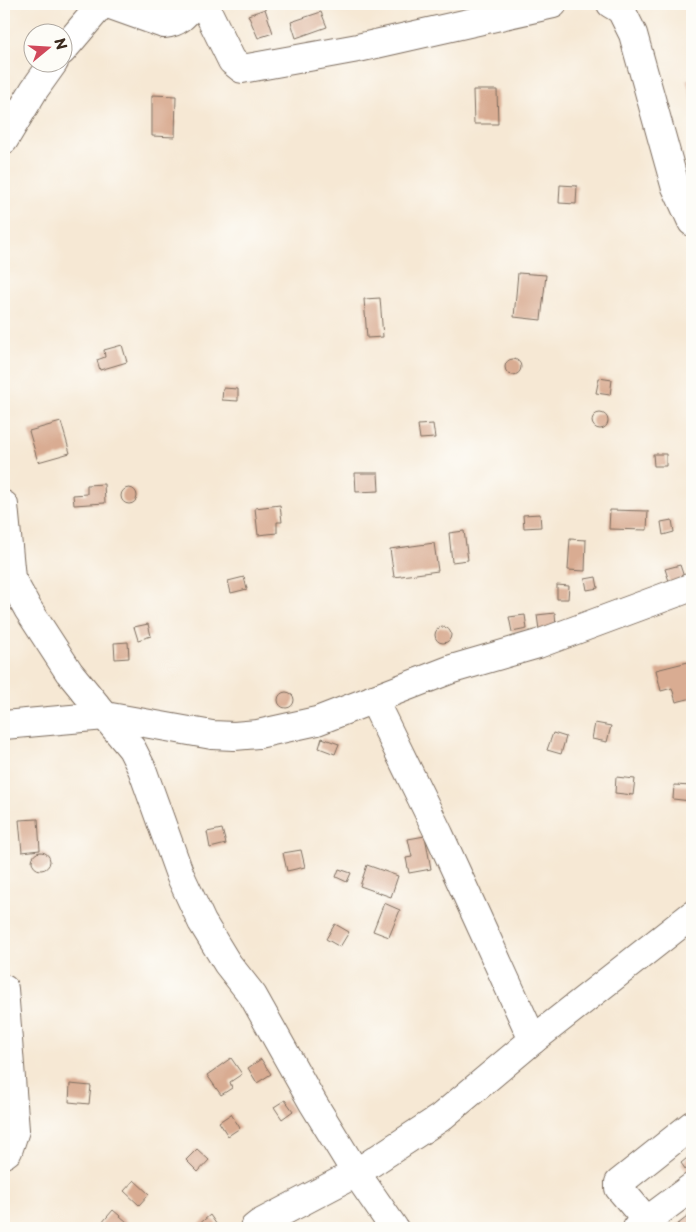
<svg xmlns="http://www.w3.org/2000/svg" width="696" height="1232" font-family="'Playpen Sans',sans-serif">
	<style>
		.building { fill: #d9ac92 }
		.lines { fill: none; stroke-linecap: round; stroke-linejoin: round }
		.minor-casing { stroke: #7c6c5e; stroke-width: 30 }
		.minor { stroke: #fff; stroke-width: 28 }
	</style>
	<rect width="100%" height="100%" fill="#fdfcf7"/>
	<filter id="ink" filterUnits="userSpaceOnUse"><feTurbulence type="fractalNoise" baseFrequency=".02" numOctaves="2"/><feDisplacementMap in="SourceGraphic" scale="10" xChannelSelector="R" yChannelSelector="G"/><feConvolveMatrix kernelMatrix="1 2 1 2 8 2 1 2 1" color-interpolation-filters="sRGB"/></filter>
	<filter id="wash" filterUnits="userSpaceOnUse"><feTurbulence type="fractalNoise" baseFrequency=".0096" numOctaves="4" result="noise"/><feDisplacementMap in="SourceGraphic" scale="20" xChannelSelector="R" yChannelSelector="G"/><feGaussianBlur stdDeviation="1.12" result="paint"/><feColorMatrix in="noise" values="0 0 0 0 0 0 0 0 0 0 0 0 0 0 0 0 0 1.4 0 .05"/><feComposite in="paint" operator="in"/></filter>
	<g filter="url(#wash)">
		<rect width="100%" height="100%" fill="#f6e8d4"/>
		<g id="blocks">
			<!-- building -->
			<g class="building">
				<polygon points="265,9 273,33 258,38 248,15"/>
				<polygon points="321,12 327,27 296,38 291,22"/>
				<polygon points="692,79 692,101 686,80"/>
				<polygon points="473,90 497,90 498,124 474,124"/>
				<polygon points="152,95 176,96 175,137 152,136"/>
				<polygon points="560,185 577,186 576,204 559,203"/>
				<polygon points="518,273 546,275 541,320 514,317"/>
				<polygon points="380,298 383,337 367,338 364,299"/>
				<polygon points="122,345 127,362 100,370 97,360 105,357 104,350"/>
				<circle cx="513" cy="367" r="8"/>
				<polygon points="599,378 612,380 610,395 596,393"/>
				<polygon points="223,388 238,389 238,401 222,400"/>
				<circle cx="600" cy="421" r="8"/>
				<polygon points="61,422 70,453 38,462 29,431"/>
				<polygon points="433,424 435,438 420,439 418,425"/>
				<polygon points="653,454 666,454 666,466 654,466"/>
				<polygon points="355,473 378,473 379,491 356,492"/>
				<polygon points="104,484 105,503 74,505 73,495 87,494 87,485"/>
				<circle cx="129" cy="496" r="8"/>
				<polygon points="280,505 282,522 277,522 277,533 258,535 255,508"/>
				<polygon points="610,510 648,511 647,530 609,529"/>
				<polygon points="540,514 541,527 524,528 523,515"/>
				<polygon points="672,520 674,532 663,535 661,522"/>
				<polygon points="464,531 468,560 452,562 449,533"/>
				<polygon points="570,539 586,540 585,571 568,570"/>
				<polygon points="434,543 438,571 394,577 390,549"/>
				<polygon points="680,565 685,580 670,584 665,569"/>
				<polygon points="244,577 247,589 231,593 228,581"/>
				<polygon points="596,577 598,588 587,590 585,579"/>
				<polygon points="557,585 569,586 568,599 557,599"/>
				<polygon points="555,613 556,628 539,630 537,615"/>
				<polygon points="525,615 527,629 512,632 509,617"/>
				<polygon points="148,624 151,636 138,640 134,627"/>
				<circle cx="443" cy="635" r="8"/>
				<polygon points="128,642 129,658 115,659 114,643"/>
				<polygon points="692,661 692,698 676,702 672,688 661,691 656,670"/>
				<circle cx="286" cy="700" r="8"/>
				<polygon points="595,723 611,726 607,742 592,739"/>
				<polygon points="553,733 566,737 561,754 547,750"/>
				<polygon points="322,738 339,744 335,754 319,748"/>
				<polygon points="616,777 635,779 633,795 615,793"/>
				<polygon points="674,785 692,786 691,801 673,799"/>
				<polygon points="38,819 40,850 22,852 19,820"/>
				<polygon points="222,829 226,844 210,848 207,832"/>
				<polygon points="425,836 431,869 409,873 406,858 412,857 408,839"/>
				<polygon points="301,850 305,867 287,871 283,853"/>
				<circle cx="41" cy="861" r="9"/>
				<polygon points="367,865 398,876 391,897 360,886"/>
				<polygon points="339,869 351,873 347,882 336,877"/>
				<polygon points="384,903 400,910 389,937 373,931"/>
				<polygon points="335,924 349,932 340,947 326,939"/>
				<polygon points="231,1058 242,1074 230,1082 232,1088 221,1095 207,1075"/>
				<polygon points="261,1059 271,1074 257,1083 248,1068"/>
				<polygon points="70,1084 91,1086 89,1104 69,1102"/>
				<polygon points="285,1100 293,1111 282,1119 274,1107"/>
				<polygon points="231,1114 240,1128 228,1136 219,1122"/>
				<polygon points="197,1149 209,1160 198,1172 186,1160"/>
				<polygon points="692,1154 692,1174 690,1176 681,1163"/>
				<polygon points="134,1180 149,1194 139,1205 124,1191"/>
				<polygon points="113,1210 134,1228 106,1228 101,1224"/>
				<polygon points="691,1214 692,1228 673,1228"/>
				<polygon points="210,1215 219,1228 200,1228 198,1225"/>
			</g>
		</g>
	</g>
	<g filter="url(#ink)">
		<use href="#blocks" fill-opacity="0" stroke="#7c6c5e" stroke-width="1"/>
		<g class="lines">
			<defs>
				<g id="minor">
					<path d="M108,4L164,24C178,23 185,15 194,4"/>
					<polyline points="204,4 232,61 242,69 358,48 553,4"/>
					<polyline points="611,4 621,10 633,34 675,185 692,222"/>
					<polyline points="62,51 102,4"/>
					<polyline points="4,140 34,90 54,62"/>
					<polyline points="4,505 11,578 28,609 69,672 132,749 142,769 180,875 202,922 227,963 253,996 313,1103 356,1173 394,1228"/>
					<polyline points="373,699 439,834 533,1040"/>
					<polyline points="4,725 105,716 212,735 234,736 258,734 317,721 452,669 538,644 692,587"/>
					<polyline points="4,989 15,1130 8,1151 4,1154"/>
					<polyline points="647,1221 619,1188 619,1183 692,1125"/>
					<polyline points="254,1228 259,1224 356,1173 440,1118 533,1040 692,915"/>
					<polyline points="637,1228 692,1187"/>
				</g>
			</defs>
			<!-- minor casing -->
			<use href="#minor" class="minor-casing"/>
			<!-- minor -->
			<use href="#minor" class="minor"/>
		</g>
	</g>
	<!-- margin -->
	<rect width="696" height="1232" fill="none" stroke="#fdfcf7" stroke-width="20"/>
	<!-- north arrow -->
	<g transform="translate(48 48) rotate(72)"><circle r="24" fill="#fdfcf7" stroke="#afa8a0"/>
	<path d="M0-4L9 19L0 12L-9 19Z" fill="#d1495b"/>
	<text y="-8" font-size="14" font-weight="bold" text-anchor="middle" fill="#3b2a1e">N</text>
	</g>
</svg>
